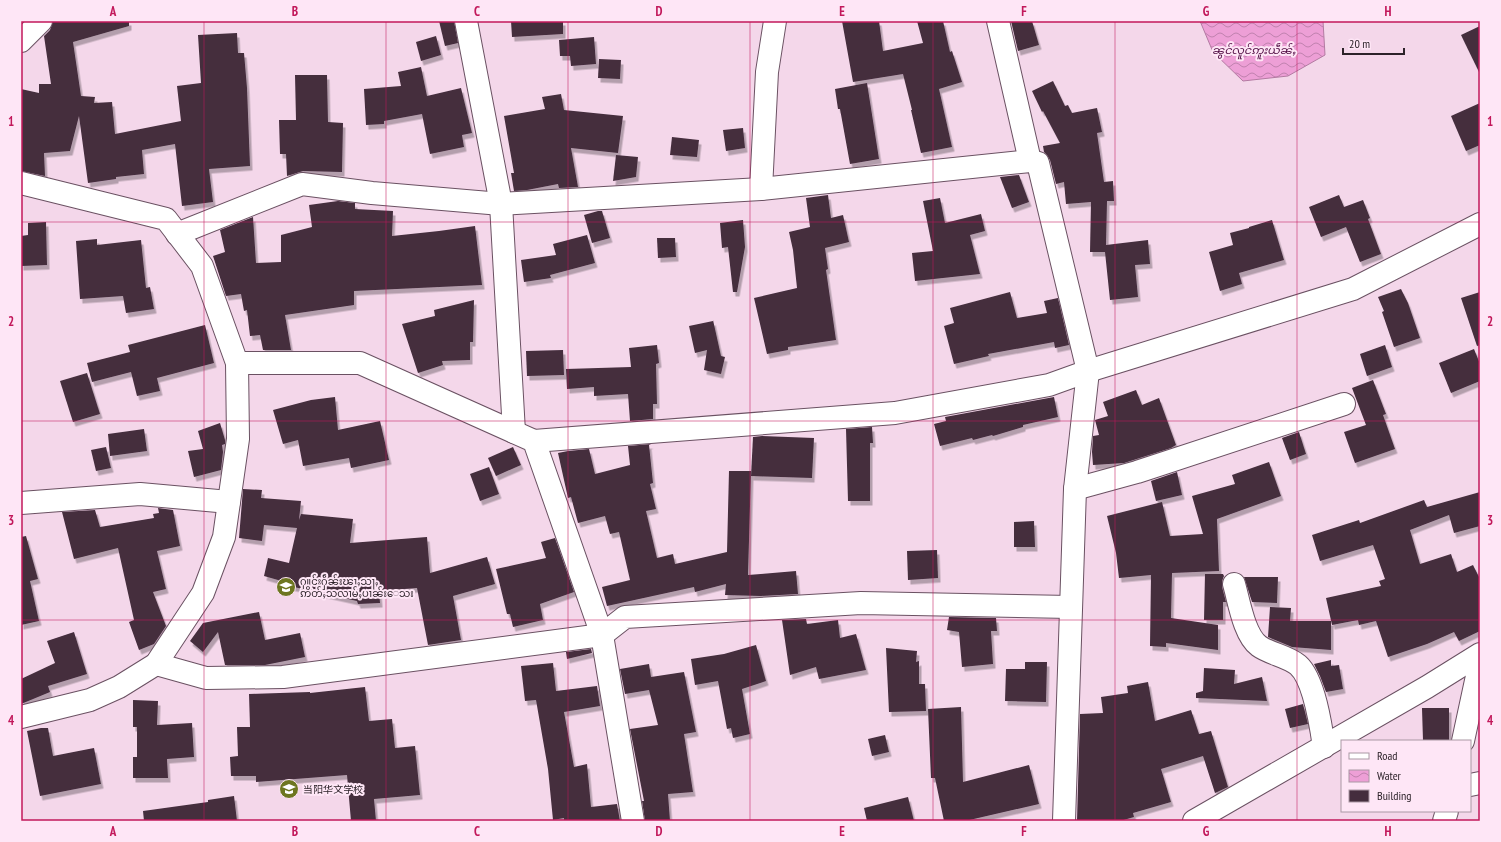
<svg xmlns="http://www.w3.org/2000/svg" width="1501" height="842" font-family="'PT Sans Narrow','Noto Sans SC','Noto Sans Myanmar',sans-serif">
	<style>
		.water { fill: url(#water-waves); stroke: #b37aa2 }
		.building { fill: #442d3d; filter: url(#shadow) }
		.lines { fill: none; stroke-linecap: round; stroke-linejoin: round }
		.minor-casing { stroke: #6a5162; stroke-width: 24 }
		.tertiary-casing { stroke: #6a5162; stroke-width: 24 }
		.minor { stroke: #fff; stroke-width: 22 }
		.tertiary { stroke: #fff; stroke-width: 22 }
		.grid { fill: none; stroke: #c2185b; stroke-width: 1; stroke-opacity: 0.55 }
		.labels { text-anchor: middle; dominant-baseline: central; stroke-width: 4; stroke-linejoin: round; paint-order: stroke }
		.poi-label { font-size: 10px; fill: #2c2229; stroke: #fee6f6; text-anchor: start }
		.water-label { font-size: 11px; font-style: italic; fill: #510d44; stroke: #fee6f6 }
		.neatline { fill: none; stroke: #c2185b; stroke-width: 1.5 }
		.grid-label { font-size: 13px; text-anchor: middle; font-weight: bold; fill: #c2185b }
	</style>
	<defs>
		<pattern id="water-waves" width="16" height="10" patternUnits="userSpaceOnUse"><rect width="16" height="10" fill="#ed9fd6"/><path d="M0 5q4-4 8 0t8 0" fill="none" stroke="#c081ae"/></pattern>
		<filter id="shadow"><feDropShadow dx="2.5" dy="4.5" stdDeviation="0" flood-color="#0004"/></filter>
	</defs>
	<rect width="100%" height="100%" fill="#f4d7ea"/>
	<!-- water -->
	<polygon class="water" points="1200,21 1323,21 1325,55 1288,76 1243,81 1213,52"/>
	<!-- building -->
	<g class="building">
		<polygon points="53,21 129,21 129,26 73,42 81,96 95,97 94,103 112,102 115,134 181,121 177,86 201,83 198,35 237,33 238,53 244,53 247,88 250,166 209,169 213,202 182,206 175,144 142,150 144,174 116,177 116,179 88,183 79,116 70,151 44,153 45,176 21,171 21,89 39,93 39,84 51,84 44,36 50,30"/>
		<polygon points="439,21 454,21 458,43 445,46"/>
		<polygon points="511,21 563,21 563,34 512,37"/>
		<polygon points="842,21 879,21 883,51 923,43 917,21 943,21 950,52 952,51 962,82 939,89 952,147 921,153 911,110 912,110 903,74 853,82"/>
		<polygon points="1011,21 1032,21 1039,45 1018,51"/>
		<polygon points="1480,26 1480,74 1461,35"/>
		<polygon points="436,36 441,55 421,61 416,42"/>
		<polygon points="594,37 596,64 571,66 570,56 560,56 559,40"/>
		<polygon points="599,59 621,60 620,79 598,78"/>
		<polygon points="421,67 427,96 461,88 472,133 462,135 464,147 430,154 422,114 384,121 384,124 366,125 364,89 401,86 398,72"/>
		<polygon points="295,75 327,75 328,122 343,123 342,172 303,171 287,176 286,154 280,154 279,120 296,120"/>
		<polygon points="1053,81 1065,106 1068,105 1072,113 1097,108 1102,132 1097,133 1104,182 1113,181 1114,201 1107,201 1106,245 1148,240 1150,264 1135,265 1138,297 1110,300 1105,252 1090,252 1091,202 1066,204 1064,182 1056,184 1050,160 1047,155 1044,152 1043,146 1060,143 1043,111 1042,112 1032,91"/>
		<polygon points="867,83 879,159 850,164 840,109 838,109 835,89"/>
		<polygon points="561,94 564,110 623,116 618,153 571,148 578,187 559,188 558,184 527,190 514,191 511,173 514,173 504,116 545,109 542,97"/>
		<polygon points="1480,103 1480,145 1466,151 1451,116"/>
		<polygon points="743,128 745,148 726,151 723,130"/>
		<polygon points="672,137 699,140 697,157 670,155"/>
		<polygon points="616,155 638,157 636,177 613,181"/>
		<polygon points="1019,175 1029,202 1012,208 1000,177"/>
		<polygon points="828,195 831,218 843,215 849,242 825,248 828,269 826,270 836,340 788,347 788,350 767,354 754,298 797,288 793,250 789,232 810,227 806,198"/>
		<polygon points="1339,195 1344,207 1363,200 1370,218 1368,219 1381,254 1360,262 1346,227 1321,237 1309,207"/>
		<polygon points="940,198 945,223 981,214 985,231 970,235 980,274 915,281 912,253 933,251 923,201"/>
		<polygon points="338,201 355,203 355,209 393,211 392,236 439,231 475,226 482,285 354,291 354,305 285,315 291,350 263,350 260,335 250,336 247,310 244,311 241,294 226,296 213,256 225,252 220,230 253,217 256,263 281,262 281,235 312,227 309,205"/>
		<polygon points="598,211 602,211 610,238 592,243 584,215"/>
		<polygon points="743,220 745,247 737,292 733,292 728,247 722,248 720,223"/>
		<polygon points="1272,220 1284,260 1239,273 1242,284 1220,291 1209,252 1233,245 1230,233 1249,228 1249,227"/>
		<polygon points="46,222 47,265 21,266 21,236 28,235 28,223"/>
		<polygon points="587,235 595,263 550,275 551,278 524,282 521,260 556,255 553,244"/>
		<polygon points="657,238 675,238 676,257 658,258"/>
		<polygon points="97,239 97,245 141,240 146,288 150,287 154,309 126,313 123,296 80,299 76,241"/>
		<polygon points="1401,289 1408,303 1420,338 1394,347 1382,312 1384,311 1378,297"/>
		<polygon points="1010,292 1017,318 1047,313 1044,301 1058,298 1069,345 1055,348 1054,342 988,354 989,356 954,364 944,326 954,323 950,308"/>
		<polygon points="1480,292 1480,345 1477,346 1461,298"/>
		<polygon points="474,300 473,342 470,342 470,360 442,361 443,365 418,373 402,324 435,316 434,310"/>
		<polygon points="713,320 721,356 725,357 721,374 704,370 707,350 695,353 689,326 713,321"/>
		<polygon points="205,325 214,363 157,378 160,391 137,396 131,372 92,382 87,363 130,352 128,345"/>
		<polygon points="657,345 659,363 656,364 657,404 653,404 653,419 630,421 628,394 594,396 594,387 567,389 566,369 631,367 629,348"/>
		<polygon points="1385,345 1392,367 1367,376 1360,354"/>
		<polygon points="1474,349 1480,364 1480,381 1451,393 1439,363"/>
		<polygon points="563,350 564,375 527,376 526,351"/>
		<polygon points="87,373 100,414 73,422 60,381"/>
		<polygon points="1373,380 1386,414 1383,415 1395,449 1355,463 1344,432 1366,425 1352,388"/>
		<polygon points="1136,390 1142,405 1159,398 1176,445 1171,448 1124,463 1093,465 1092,452 1093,436 1099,435 1095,420 1108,416 1103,402"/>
		<polygon points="335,397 338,430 380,421 389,460 351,468 349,458 303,466 298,440 283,444 273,410 311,400"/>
		<polygon points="1054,397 1058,417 1023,425 1023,427 993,436 992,435 973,440 972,438 940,446 934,424 946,421 945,417"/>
		<polygon points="220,423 225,440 225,444 222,445 223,452 221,470 194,477 188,451 203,449 198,431"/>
		<polygon points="872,427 873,443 870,443 870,501 848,501 846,429"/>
		<polygon points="144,429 147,451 110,456 108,434"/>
		<polygon points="1299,432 1306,454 1290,460 1282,438"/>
		<polygon points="762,436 814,438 812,478 751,476 753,437"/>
		<polygon points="651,444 649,445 653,483 650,484 656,509 646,511 657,558 673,554 675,564 727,552 729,471 751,471 748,575 796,571 798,594 761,596 725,595 726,584 695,592 694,587 607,606 602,587 630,580 619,532 610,534 605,516 578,523 571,497 568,498 558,453 568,451 589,449 595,474 630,465 628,446"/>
		<polygon points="106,447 111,468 96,471 91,450"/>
		<polygon points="513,447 521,465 496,476 488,458"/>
		<polygon points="1269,462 1281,496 1217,519 1219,571 1172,573 1171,618 1218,625 1218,650 1166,643 1166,647 1150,646 1151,575 1119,578 1116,553 1107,516 1162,502 1170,536 1203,534 1192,496 1235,484 1232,475"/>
		<polygon points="489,467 499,494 480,501 470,474"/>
		<polygon points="1177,472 1182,495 1156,501 1151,481"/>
		<polygon points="243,489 262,490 261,498 301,501 299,520 301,514 353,519 350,543 427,537 430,573 487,557 495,584 453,596 461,640 428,645 417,588 379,591 380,603 358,604 357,601 285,585 285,582 264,576 268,558 289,563 297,528 264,525 262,541 239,538"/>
		<polygon points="1480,492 1480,526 1454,533 1449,515 1410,530 1420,564 1451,554 1457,572 1473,565 1480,579 1480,631 1459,641 1454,632 1427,644 1388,657 1376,621 1359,625 1358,620 1332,625 1326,598 1381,586 1379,581 1385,579 1373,545 1320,561 1312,535 1359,520 1360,523 1424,500 1427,507"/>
		<polygon points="158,508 173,510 180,546 157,551 166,589 153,592 166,626 154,644 139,650 129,622 134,620 118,548 74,559 62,512 95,510 100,527 154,518 153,514 159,513"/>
		<polygon points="1034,521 1035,547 1014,547 1014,522"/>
		<polygon points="26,536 38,579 30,581 39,621 21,625 21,537"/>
		<polygon points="555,538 574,592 540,604 543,620 513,627 510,614 507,614 496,569 546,558 541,542"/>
		<polygon points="937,550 938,578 908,580 907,551"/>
		<polygon points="1205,574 1223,574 1224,576 1222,581 1222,587 1226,602 1223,602 1223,620 1204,620"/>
		<polygon points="1244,577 1278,577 1277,603 1252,602"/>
		<polygon points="1270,607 1291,608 1290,621 1331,621 1331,650 1292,647 1268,637"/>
		<polygon points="259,612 265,640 300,633 305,657 265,665 225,665 218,632 203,652 190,641 203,623"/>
		<polygon points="949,617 996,618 997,631 991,631 993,664 962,667 959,632 947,630"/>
		<polygon points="806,619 807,624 838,620 840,638 856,634 866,670 819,679 816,667 790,675 782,620"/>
		<polygon points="74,632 87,674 48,686 50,692 21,704 21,679 55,663 47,641"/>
		<polygon points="756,645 766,681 742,689 750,734 733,738 731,728 727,729 718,681 695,685 691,659 724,654"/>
		<polygon points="886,648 917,651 916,662 919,661 919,684 925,684 926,711 889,712"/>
		<polygon points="591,649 592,653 567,659 566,652"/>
		<polygon points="1331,660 1331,666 1339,665 1343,689 1326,692 1320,676 1314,664"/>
		<polygon points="1025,662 1047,662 1046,702 1005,701 1006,669 1025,669"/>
		<polygon points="553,663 556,691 597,686 600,706 564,712 574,767 587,764 591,807 617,804 620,821 564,821 564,818 553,820 548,769 536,700 525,701 521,666"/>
		<polygon points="649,664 651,677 684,672 696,732 684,734 693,792 668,794 670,821 645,821 642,801 644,801 630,729 658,725 649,690 625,694 620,669"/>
		<polygon points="1204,668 1235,670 1234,684 1262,677 1267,701 1196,698 1196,693 1203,691"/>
		<polygon points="1148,682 1155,721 1191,710 1199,734 1211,731 1228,787 1215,793 1203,756 1161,769 1171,802 1133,813 1134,817 1120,821 1077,821 1080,714 1103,713 1101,697 1128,693 1127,686"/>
		<polygon points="365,687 369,721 392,719 395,748 415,746 420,795 374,799 376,821 351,821 347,775 256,782 256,776 231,776 230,757 238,756 237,727 250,727 249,694 310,692 310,693"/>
		<polygon points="133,700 158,701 157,725 192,723 194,757 167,759 168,778 133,778 133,757 137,757 137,727 133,727"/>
		<polygon points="1303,704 1308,724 1290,728 1285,709"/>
		<polygon points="961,707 963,782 1029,765 1039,804 965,821 944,821 935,778 931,778 928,709"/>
		<polygon points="1422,708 1449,708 1449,741 1423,741"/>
		<polygon points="41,728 48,728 53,756 94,748 101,784 40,796 27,731"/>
		<polygon points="885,735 889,752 872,756 868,739"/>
		<polygon points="234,796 237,821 144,821 143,811 208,802 208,800"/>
		<polygon points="908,797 914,821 867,821 864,808"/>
	</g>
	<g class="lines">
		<defs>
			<g id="minor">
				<polyline points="466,21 501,204 514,432"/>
				<polyline points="998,21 1030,161"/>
				<polyline points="21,41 41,21"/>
				<polyline points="21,183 166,219 202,266 237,363 238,439 224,537 203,593 156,664 119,687 90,700 21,717"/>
				<polyline points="761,189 767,72 775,21"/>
				<polyline points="177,234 302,184 372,193 501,204 761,189 1030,161 1038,163 1088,371 1075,489 1064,821"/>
				<polyline points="237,363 360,363 534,441 602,635 633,821"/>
				<polyline points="534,441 895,413 1049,385 1088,371 1353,289 1480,224"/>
				<polyline points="1075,489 1137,472 1344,404"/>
				<polyline points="21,503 140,494 229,502"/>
				<path d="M1234,584C1239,601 1244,635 1259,646C1270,654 1287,656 1298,665C1314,679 1321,726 1324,747"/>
				<polyline points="156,664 206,678 283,677 602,635 625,617 861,603 1071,607"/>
				<polyline points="1463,741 1480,662"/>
				<polyline points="1470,785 1480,783"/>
				<polyline points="1444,821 1447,811"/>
			</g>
			<polyline id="tertiary" points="1194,821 1427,687 1480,654"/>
		</defs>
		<!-- minor casing -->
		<use href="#minor" class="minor-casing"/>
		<!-- tertiary casing -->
		<use href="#tertiary" class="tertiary-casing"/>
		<!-- minor -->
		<use href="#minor" class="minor"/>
		<!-- tertiary -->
		<use href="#tertiary" class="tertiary"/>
	</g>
	<!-- grid -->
	<path class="grid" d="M204,21V821M386,21V821M568,21V821M750,21V821M933,21V821M1115,21V821M1297,21V821M21,222H1480M21,421H1480M21,620H1480"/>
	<!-- icons -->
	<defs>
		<symbol id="school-disc" viewBox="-11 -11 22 22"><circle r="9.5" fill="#6d7620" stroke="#fee6f6"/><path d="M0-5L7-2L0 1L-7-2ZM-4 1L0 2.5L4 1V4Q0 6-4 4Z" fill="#fff"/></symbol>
	</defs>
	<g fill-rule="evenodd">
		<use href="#school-disc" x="275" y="576" width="22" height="22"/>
		<use href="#school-disc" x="278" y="778" width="22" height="22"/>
	</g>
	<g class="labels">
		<!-- poi labels -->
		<g class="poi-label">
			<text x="300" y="581">ႁူင်းႁဵၼ်းၽႃႇသႃႇ<tspan x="300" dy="12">ဢိတ်ႇသလၢမ်ႇပၢၼ်းေသး</tspan></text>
			<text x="303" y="789">当阳华文学校</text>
		</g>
		<!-- water labels -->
		<g class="water-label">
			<text x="1254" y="50">ၼွင်လူင်ဢူးယဵၼ်ႇ</text>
		</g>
	</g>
	<!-- border -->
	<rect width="1501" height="842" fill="none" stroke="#fee6f6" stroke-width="44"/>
	<!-- legend -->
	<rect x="1341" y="740" width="130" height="72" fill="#fee6f6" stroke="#aa98a4"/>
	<rect x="1349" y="753" width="20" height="6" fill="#ffffff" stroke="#aa98a4"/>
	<text x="1377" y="760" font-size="12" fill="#2c2229">Road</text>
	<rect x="1349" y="770" width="20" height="12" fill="url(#water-waves)" stroke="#aa98a4"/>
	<text x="1377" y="780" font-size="12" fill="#2c2229">Water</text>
	<rect x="1349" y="790" width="20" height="12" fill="#442d3d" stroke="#aa98a4"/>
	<text x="1377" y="800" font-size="12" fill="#2c2229">Building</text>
	<!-- scale -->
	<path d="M1343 48v6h61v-6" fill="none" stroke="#2c2229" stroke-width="2"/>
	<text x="1349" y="48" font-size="12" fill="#2c2229" stroke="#fee6f6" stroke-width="3" paint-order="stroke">20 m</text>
	<rect x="22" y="22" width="1457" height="798" class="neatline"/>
	<g class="grid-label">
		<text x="113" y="16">A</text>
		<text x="295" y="16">B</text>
		<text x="477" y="16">C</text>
		<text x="659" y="16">D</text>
		<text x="842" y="16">E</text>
		<text x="1024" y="16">F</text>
		<text x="1206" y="16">G</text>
		<text x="1388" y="16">H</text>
		<text x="11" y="126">1</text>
		<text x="1490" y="126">1</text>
		<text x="11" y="326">2</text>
		<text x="1490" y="326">2</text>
		<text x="11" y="525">3</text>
		<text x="1490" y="525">3</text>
		<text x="11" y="725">4</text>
		<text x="1490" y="725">4</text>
		<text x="113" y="836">A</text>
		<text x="295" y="836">B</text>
		<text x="477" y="836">C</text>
		<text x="659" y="836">D</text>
		<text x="842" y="836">E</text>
		<text x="1024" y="836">F</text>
		<text x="1206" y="836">G</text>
		<text x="1388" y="836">H</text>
	</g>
</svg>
